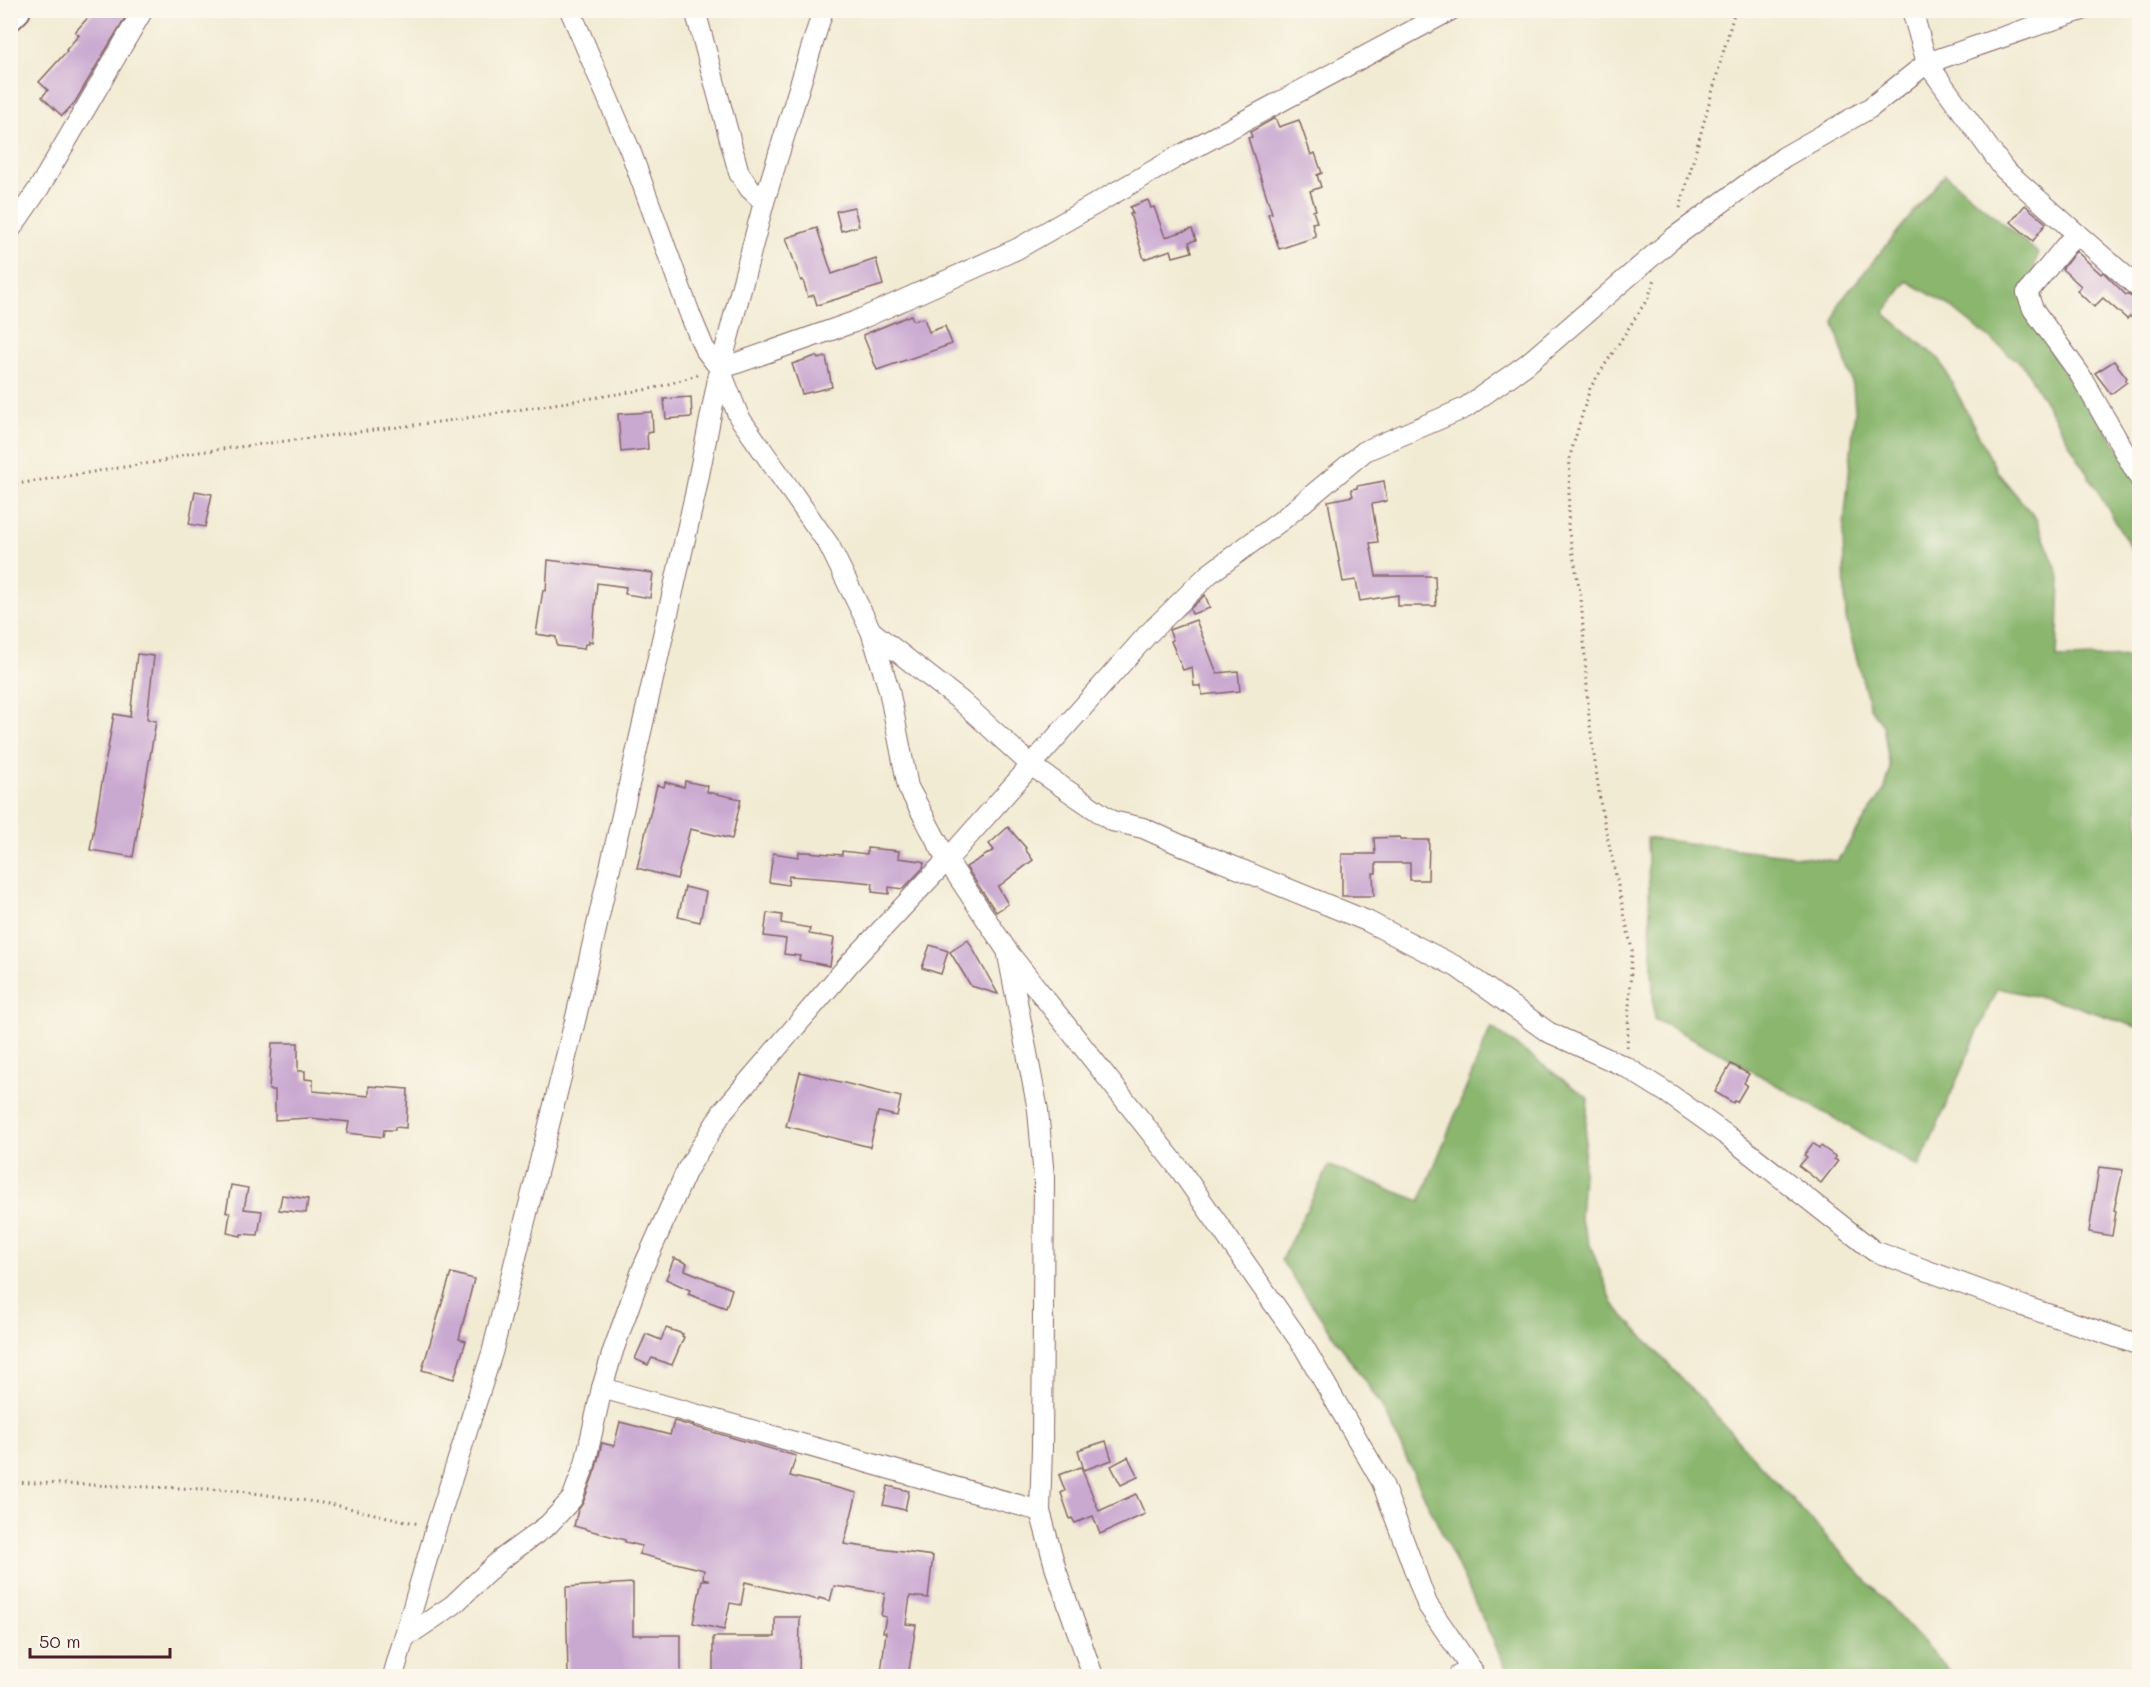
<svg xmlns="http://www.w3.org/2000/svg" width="2150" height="1687" font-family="Mali,sans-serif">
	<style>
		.forest { fill: #8ab66e; stroke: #6a6a4c; stroke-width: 1.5 }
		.building { fill: #caa9d1 }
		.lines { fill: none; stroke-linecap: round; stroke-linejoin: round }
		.minor-casing { stroke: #856666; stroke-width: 22 }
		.highway-casing { stroke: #856666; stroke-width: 32 }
		.path { stroke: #856666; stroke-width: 3; stroke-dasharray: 1.5 4.5; stroke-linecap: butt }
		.minor { stroke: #fff; stroke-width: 20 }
		.highway { stroke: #fff; stroke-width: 28 }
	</style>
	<rect width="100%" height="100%" fill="#fbf7ec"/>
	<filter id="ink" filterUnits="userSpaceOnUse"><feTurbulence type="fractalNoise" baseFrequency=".0167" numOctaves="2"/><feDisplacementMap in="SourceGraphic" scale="12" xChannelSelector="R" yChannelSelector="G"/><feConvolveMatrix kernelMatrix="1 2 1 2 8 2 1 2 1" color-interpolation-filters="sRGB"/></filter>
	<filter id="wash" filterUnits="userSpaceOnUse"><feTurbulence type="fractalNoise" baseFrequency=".008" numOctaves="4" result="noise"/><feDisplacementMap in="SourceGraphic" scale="24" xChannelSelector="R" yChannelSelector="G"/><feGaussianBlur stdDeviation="1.35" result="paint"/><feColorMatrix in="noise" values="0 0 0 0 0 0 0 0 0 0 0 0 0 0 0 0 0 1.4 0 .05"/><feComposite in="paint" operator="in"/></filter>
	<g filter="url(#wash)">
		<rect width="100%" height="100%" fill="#f2ebd4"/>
		<!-- forest -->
		<g class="forest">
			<polygon points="1945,174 2038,253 2027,296 2056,361 2139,476 2139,555 2134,553 2024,366 1947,304 1907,281 1884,313 1940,360 1998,473 2036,519 2060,578 2057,658 2139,656 2139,1028 2067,1003 1997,988 1919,1167 1712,1048 1654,1019 1647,838 1837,861 1885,789 1890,769 1883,725 1870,708 1846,619 1843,536 1855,410 1853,386 1834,323 1839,303"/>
			<polygon points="1491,1027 1588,1098 1580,1219 1613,1304 1954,1676 1510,1676 1380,1403 1281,1260 1329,1166 1420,1201"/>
		</g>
		<g id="blocks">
			<!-- building -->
			<g class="building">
				<polygon points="95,10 120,10 126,16 75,102 62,116 42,97 48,90 39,82 67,51 66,50 79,35 75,32"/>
				<polygon points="1275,118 1279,127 1299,120 1311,155 1315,153 1322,173 1317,175 1321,187 1310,191 1316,210 1313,211 1317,222 1312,223 1316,237 1279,249 1268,214 1272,213 1248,138 1252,137 1250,132"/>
				<polygon points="1148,200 1151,208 1154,207 1165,237 1192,229 1196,240 1189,242 1192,252 1173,257 1171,250 1144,259 1130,214 1133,214 1130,207"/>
				<polygon points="2025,205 2046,223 2033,241 2011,222"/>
				<polygon points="854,207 859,226 841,231 836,211"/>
				<polygon points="817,228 832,274 876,259 883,285 817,305 814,295 808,297 803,280 801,281 786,238"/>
				<polygon points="2076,251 2101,274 2103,272 2126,295 2127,294 2139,301 2139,325 2130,316 2127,319 2103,298 2094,307 2077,291 2081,286 2062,269"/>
				<polygon points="911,315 913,320 924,318 929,332 945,326 952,344 877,370 863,335"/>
				<polygon points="816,356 818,359 826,357 832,387 802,394 792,364"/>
				<polygon points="2114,361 2127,378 2125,380 2127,382 2111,394 2095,373"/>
				<polygon points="691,397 692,417 666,419 664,399"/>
				<polygon points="652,412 653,432 647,433 648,449 621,452 618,414"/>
				<polygon points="1384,481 1387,501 1372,504 1378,542 1370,543 1376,576 1435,576 1436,606 1398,606 1398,595 1360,601 1356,580 1343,582 1328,501 1353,496 1351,489 1357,488 1357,486"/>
				<polygon points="195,491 212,494 205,527 189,524"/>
				<polygon points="548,560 653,573 650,598 625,594 626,587 597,583 592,642 589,641 589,644 585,644 584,649 557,646 556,637 536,634 543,590 546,591"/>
				<polygon points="1205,595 1210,608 1192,614 1190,609"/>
				<polygon points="1196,620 1217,673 1238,671 1240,691 1202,695 1201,686 1194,686 1192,667 1183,670 1171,641 1173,640 1169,630"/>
				<polygon points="137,654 154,656 147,719 156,721 133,857 90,850 114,714 130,717"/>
				<polygon points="685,781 708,786 707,792 741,799 732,839 690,829 677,879 637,868 657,785 664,787 665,782 684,787"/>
				<polygon points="1008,827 1026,848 1025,849 1033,860 998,887 1008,904 996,912 966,867 994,850 989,844"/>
				<polygon points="1400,837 1400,840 1429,840 1428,880 1410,880 1410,863 1376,863 1376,873 1373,873 1374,896 1342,896 1342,854 1375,854 1374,838"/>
				<polygon points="867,848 899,851 898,858 921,861 924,863 923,868 903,889 889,887 889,894 872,892 873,883 831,879 789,876 788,885 769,882 773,853 798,857 799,852 807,852 842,855 842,851 867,854"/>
				<polygon points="685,887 706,892 700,922 678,917"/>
				<polygon points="767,913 782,915 781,923 810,928 809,934 834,938 830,966 799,960 800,956 784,954 786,939 764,936"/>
				<polygon points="968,940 998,994 971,986 950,952"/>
				<polygon points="930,945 948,951 941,974 922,968"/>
				<polygon points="272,1043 298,1043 298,1071 305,1071 305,1079 313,1080 313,1091 369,1096 369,1086 408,1089 406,1128 395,1127 395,1130 384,1130 383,1137 347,1133 349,1122 309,1118 275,1120 275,1090 269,1090"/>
				<polygon points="1731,1064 1749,1074 1744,1083 1747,1085 1737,1102 1734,1101 1733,1103 1715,1092"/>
				<polygon points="800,1072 901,1097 897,1116 878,1112 870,1147 786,1126"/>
				<polygon points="1813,1143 1819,1148 1821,1146 1836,1157 1834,1159 1838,1161 1821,1183 1799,1166 1807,1157 1804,1155"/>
				<polygon points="2099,1167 2123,1170 2114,1210 2116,1211 2112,1236 2089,1232"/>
				<polygon points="231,1185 248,1188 244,1209 262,1211 258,1235 241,1234 241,1236 227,1233 230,1213 226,1212"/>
				<polygon points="282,1195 308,1199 306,1213 279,1210"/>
				<polygon points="674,1258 687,1263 685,1270 732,1289 726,1308 688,1294 690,1290 666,1279"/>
				<polygon points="451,1273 474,1279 459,1339 466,1341 454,1379 422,1370"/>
				<polygon points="666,1328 683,1334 682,1336 684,1337 672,1365 652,1358 648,1365 635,1359 646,1334 661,1340"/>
				<polygon points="674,1421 796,1456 790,1476 857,1493 844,1544 933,1556 928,1598 910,1596 906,1624 916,1625 908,1677 893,1677 893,1675 881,1673 886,1632 883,1632 886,1617 881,1616 885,1593 834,1586 830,1601 819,1598 818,1600 745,1582 741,1605 730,1603 724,1630 693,1623 702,1580 710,1580 703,1578 704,1570 639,1554 642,1546 625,1542 625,1540 574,1526 578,1510 583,1503 596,1468 602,1443 614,1446 620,1422 670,1435"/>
				<polygon points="1106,1441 1112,1460 1084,1470 1078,1450"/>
				<polygon points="1128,1457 1138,1477 1121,1485 1111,1466"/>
				<polygon points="1081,1467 1099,1511 1136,1494 1145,1514 1100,1534 1093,1516 1075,1523 1072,1518 1070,1519 1061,1493 1065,1491 1059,1475"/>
				<polygon points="888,1486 909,1491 905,1510 883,1505"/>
				<polygon points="633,1583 633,1635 681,1635 681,1677 568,1677 566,1587"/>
				<polygon points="775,1617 800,1617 799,1677 713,1677 713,1637 775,1637"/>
			</g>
		</g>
	</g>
	<g filter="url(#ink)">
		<use href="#blocks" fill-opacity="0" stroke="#856666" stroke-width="1.5"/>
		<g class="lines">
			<defs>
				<g id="minor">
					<polyline points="570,10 630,150 691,317 704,348 720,369 739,417 829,545 871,631 889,690 908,787 947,860 1008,952 1181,1171 1304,1347 1382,1482 1427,1604 1472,1670 1458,1676"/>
					<polyline points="695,10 739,173 750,189 764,202"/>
					<polyline points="1912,10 1927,63 2004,169 2076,233"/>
					<polyline points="10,230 39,188 143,10"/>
					<polyline points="2140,289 2076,233 2027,293 2033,309 2079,373 2140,479"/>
					<polyline points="720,369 854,322 1017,249 1179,156 1451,10"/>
					<polyline points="871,631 961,701 1032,766 1112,821 1143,828 1183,846 1367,921 1457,967 1548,1032 1626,1067 1669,1094 1729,1137 1874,1251 2023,1306 2140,1345"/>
					<polyline points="1008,955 1038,1110 1044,1178 1042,1448 1040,1511 1056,1570 1093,1676"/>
					<polyline points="602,1388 1040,1511"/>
					<polyline points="407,1636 453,1605 500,1560 548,1525 572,1499 585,1464 602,1388 613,1351 642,1270 687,1170 723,1111 850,963 947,860 1147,635 1209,574 1282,520 1365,451 1465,408 1527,364 1672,239 1784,157 1870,108 1927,63 2082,10"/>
					<polyline points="393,1676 436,1528 492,1353 576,1017 695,495 720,369 764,202 823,10"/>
				</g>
				<polyline id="highway" points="10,16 16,10"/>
			</defs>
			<!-- minor casing -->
			<use href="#minor" class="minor-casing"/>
			<!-- highway casing -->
			<use href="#highway" class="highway-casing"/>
			<!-- path -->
			<g class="path">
				<polyline points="1680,208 1735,10"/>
				<polyline points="10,485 163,461 191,453 454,420 655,388 701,374"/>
				<polyline points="1627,1047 1632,950 1601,807 1589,718 1581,597 1568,528 1570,456 1590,388 1648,298 1655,279"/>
				<polyline points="10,1482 234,1490 335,1505 419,1524"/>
			</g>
			<!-- minor -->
			<use href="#minor" class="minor"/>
			<!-- highway -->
			<use href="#highway" class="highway"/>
		</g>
	</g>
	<!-- margin -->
	<rect width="2150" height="1687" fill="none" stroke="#fbf7ec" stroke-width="36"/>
	<!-- scale -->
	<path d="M30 1648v9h140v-9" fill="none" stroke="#4a1f2b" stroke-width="3"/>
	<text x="39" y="1648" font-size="18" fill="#4a1f2b" stroke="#fbf7ec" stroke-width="4.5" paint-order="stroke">50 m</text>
</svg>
